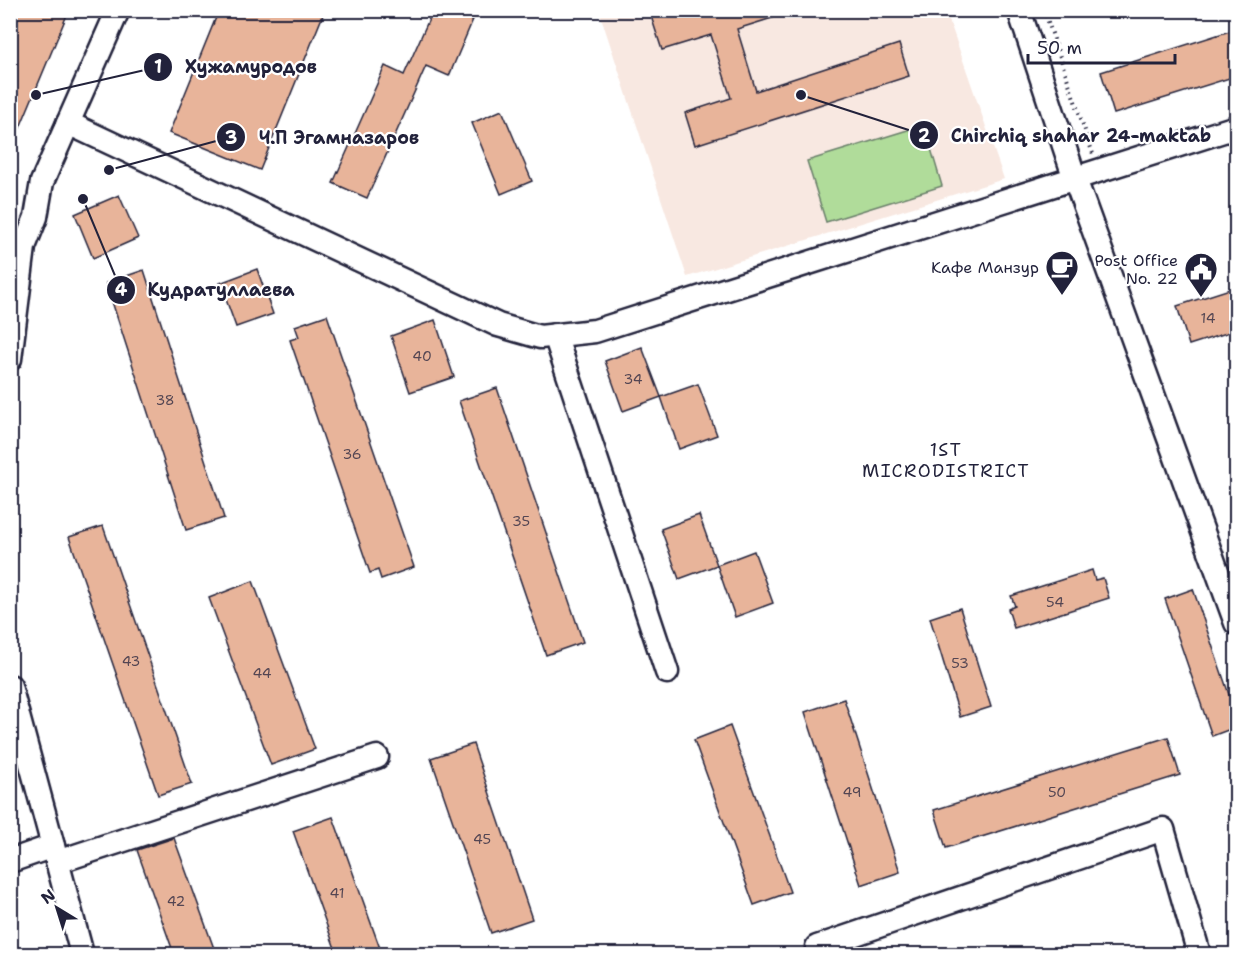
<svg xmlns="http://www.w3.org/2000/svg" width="1247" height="965" font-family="'Shantell Sans',sans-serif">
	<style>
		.built { fill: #f8e8e1 }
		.green { fill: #b0dc9a; stroke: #697f6a; stroke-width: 1.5 }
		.building { fill: #e8b49a; stroke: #22223b; stroke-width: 1.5 }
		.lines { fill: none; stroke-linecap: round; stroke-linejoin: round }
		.minor-casing { stroke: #22223b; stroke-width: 27 }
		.path { stroke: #22223b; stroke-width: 4; stroke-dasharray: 1.5 4.5; stroke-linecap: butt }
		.minor { stroke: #fff; stroke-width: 22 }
		.labels { text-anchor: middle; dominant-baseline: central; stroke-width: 4.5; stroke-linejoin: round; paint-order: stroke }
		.number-label { font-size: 14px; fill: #544653 }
		.poi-label { font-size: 16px; fill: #22223b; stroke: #fff; text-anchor: end }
		.neighbourhood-label { font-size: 18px; letter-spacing: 1.5px; fill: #22223b; stroke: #fff }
		.leader { fill: none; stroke: #22223b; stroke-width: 2 }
		.callout-dot { fill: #22223b; stroke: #fff; stroke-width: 2 }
		.mark-label { font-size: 18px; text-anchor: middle; font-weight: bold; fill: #fff }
		.callout-label { font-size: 18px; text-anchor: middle; font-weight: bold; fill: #22223b; stroke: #fff; stroke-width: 4.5; stroke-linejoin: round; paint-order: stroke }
	</style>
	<rect width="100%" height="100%" fill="#fff"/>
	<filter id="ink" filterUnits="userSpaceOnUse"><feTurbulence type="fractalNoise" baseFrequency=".0167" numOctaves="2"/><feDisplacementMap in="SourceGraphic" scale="12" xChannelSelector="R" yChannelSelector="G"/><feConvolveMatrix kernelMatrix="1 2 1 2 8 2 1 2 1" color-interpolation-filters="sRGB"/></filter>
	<g filter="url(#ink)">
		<!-- built -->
		<polygon class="built" points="599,11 946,11 1004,179 687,277"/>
		<!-- green -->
		<polygon class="green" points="924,125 942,186 826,222 807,161"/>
		<!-- building -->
		<g class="building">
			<polygon points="10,10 69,10 11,149 10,149"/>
			<polygon points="219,10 325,10 260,170 169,133"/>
			<polygon points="433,10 477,10 449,76 426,66 367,198 333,183 385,66 404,75"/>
			<polygon points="649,10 785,10 785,14 737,29 756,91 899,44 909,76 695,145 685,113 731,98 711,35 662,50"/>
			<polygon points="1236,29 1236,76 1114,114 1101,72"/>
			<polygon points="502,110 532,181 501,194 472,123"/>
			<polygon points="119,195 138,238 93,258 75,214"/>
			<polygon points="257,269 273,314 236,327 220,283"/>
			<polygon points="144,270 224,518 186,530 106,283"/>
			<polygon points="1236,287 1236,330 1189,345 1177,306"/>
			<polygon points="327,315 414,567 381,579 378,570 370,573 290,340 299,337 295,326"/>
			<polygon points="435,320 454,377 410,392 391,336"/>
			<polygon points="642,347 661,397 623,411 605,361"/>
			<polygon points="698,384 717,435 679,449 661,397"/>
			<polygon points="497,388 583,642 546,655 459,401"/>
			<polygon points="699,515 717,565 679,579 661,529"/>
			<polygon points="103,526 192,784 158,795 69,537"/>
			<polygon points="754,551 773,603 735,617 717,565"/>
			<polygon points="1092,570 1095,580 1103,578 1109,598 1014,628 1008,609 1015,606 1011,596"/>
			<polygon points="253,581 315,749 271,765 209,598"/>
			<polygon points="1193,589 1236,715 1236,727 1212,736 1165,599"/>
			<polygon points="960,608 991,707 960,717 930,618"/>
			<polygon points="844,699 900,872 861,885 805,712"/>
			<polygon points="730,726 790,892 754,905 694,740"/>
			<polygon points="1168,737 1180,775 946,848 934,810"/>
			<polygon points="473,744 532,919 491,933 431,758"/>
			<polygon points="333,817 382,954 337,954 293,831"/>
			<polygon points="174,838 216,954 174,954 137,850"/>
		</g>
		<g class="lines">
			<defs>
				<g id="minor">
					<polyline points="1019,10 1075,179 1236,623"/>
					<polyline points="68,123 498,325 540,337 595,331 1236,127"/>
					<polyline points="555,335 667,672"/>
					<polyline points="10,359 24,247 36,217 42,182 118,10"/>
					<polyline points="10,686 82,954"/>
					<polyline points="10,861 53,846"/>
					<polyline points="57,862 377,757"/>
					<polyline points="819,954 817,947 1163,829 1199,954"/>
				</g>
			</defs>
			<!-- minor casing -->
			<use href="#minor" class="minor-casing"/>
			<!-- path -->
			<polyline class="path" points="1044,10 1093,154"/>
			<!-- minor -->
			<use href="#minor" class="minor"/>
		</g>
	</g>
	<!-- icons -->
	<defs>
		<symbol id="cafe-pin" viewBox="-11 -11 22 30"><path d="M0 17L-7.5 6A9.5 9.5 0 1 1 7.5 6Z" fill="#22223b" stroke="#fff"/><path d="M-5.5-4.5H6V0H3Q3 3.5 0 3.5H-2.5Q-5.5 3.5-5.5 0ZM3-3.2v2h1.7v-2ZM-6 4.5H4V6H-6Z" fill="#fff"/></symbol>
		<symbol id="civic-pin" viewBox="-11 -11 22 30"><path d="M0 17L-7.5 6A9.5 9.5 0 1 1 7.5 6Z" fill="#22223b" stroke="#fff"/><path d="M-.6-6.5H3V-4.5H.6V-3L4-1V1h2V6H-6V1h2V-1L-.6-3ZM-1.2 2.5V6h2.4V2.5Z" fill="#fff"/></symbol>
	</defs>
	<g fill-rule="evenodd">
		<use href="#cafe-pin" x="1043" y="248" width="38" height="52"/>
		<use href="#civic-pin" x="1182" y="250" width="38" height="52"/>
	</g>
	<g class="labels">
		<!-- number labels -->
		<g class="number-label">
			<text x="1208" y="318">14</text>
			<text x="422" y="356">40</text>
			<text x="633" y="379">34</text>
			<text x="165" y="400">38</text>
			<text x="352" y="454">36</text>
			<text x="521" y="521">35</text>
			<text x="1055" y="602">54</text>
			<text x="131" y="661">43</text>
			<text x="960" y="663">53</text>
			<text x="262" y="673">44</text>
			<text x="852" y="792">49</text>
			<text x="1057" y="792">50</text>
			<text x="482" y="839">45</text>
			<text x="337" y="893">41</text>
			<text x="176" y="901">42</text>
		</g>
		<!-- poi labels -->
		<g class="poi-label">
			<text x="1178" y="260">Post Office<tspan x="1178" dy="18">No. 22</tspan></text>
			<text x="1039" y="267">Кафе Манзур</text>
		</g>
		<!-- neighbourhood labels -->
		<g class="neighbourhood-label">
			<text x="946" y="450">1ST<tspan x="946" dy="21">MICRODISTRICT</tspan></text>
		</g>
	</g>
	<!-- callouts -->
	<path class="leader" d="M36 95L158 67M801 95L924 135M109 170L231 137M83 199L121 290"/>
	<g class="callout-dot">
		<circle cx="36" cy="95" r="6"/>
		<circle cx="801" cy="95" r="6"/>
		<circle cx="109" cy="170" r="6"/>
		<circle cx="83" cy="199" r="6"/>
		<circle cx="158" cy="67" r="15"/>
		<circle cx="924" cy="135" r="15"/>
		<circle cx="231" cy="137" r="15"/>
		<circle cx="121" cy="290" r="15"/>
	</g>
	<g class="mark-label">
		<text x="158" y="73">1</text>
		<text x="924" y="142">2</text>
		<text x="231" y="144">3</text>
		<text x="121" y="296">4</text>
	</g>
	<g class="callout-label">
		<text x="251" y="73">Хужамуродов</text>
		<text x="1081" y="142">Chirchiq shahar 24-maktab</text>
		<text x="339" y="144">Ч.П Эгамназаров</text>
		<text x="221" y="296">Кудратуллаева</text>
	</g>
	<!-- margin -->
	<rect width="1247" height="965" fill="none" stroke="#fff" stroke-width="36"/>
	<rect x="18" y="18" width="1211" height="929" fill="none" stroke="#22223b" stroke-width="2" filter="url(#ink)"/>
	<!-- north arrow -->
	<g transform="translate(57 908) rotate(322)" stroke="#ffffff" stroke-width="4.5" paint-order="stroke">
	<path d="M0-4.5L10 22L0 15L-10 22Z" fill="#22223b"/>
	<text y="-9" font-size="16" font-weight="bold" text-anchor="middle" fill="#22223b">N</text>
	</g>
	<!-- scale -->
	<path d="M1028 54v9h147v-9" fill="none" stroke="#22223b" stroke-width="3"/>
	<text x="1037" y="54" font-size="18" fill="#22223b" stroke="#ffffff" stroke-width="4.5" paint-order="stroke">50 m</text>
</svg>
